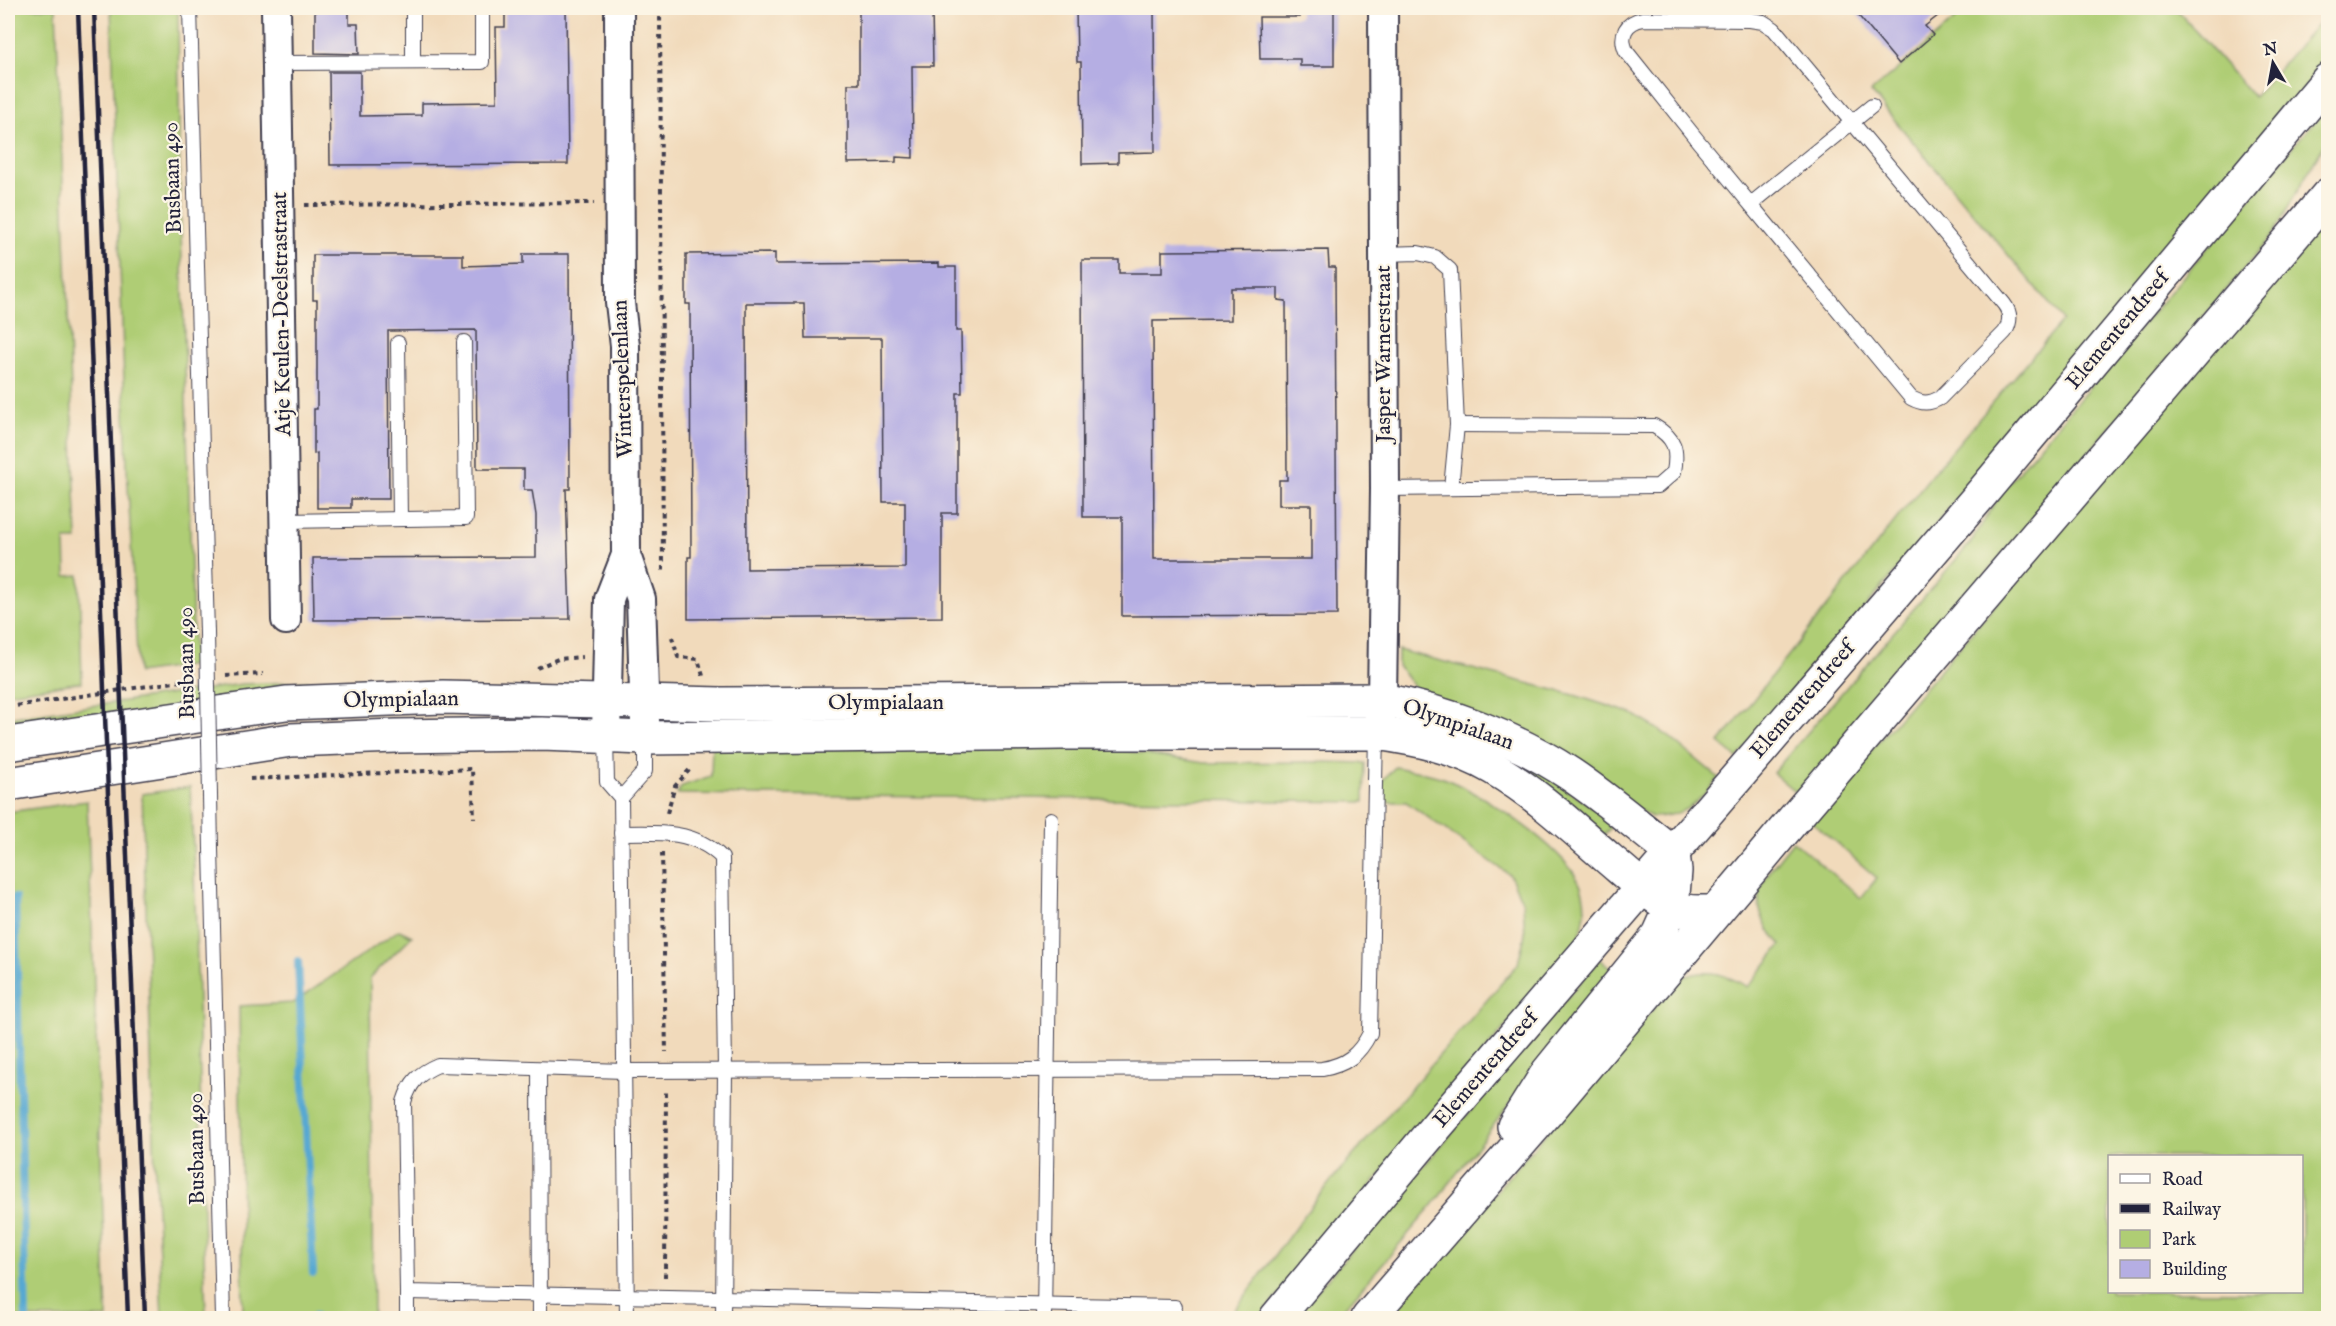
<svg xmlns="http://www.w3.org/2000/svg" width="2336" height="1326" font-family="'IM FELL English',serif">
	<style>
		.green { fill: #afcd74; stroke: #687858; stroke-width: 1.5; fill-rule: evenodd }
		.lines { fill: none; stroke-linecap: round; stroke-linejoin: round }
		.stream { stroke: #57a8d2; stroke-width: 8 }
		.building { fill: #b5aee3; fill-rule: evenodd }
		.service-casing { stroke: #413e4e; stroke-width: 16 }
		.minor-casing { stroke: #413e4e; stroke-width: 32 }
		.tertiary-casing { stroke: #413e4e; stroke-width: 36 }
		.secondary-casing { stroke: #413e4e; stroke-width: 36 }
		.path { stroke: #413e4e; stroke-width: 4; stroke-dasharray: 4.5 4.5; stroke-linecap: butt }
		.service { stroke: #fff; stroke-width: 14 }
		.minor { stroke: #fff; stroke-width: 28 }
		.tertiary { stroke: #fff; stroke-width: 33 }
		.secondary { stroke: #fff; stroke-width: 33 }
		.rail { stroke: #22223b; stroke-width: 4.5 }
		.service-bridge-casing { stroke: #413e4e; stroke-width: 16; stroke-linecap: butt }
		.service-bridge { stroke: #fff; stroke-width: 14 }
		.labels { text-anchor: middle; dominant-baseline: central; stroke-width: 4.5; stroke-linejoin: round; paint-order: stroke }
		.street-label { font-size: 22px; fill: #22223b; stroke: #fcf5e5 }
	</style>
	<rect width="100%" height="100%" fill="#fcf5e5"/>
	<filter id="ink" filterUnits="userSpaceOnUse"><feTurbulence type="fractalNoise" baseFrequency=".0167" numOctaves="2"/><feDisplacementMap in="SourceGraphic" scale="12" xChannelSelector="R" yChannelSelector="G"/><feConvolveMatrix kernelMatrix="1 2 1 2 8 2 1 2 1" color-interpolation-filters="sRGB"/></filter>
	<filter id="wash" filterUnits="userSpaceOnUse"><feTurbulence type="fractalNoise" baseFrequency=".008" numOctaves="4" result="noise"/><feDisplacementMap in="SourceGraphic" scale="24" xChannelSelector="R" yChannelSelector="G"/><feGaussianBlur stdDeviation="1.35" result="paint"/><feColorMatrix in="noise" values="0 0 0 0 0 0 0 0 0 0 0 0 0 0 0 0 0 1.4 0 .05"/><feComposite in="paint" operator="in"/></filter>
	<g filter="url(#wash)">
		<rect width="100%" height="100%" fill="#f1dabb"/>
		<!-- green -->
		<g class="green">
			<polygon points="8,8 56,8 77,540 65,540 66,576 79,575 82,682 8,693"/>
			<polygon points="111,8 178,8 180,196 194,665 138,673 127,468"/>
			<polygon points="1968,8 2175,8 2254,97 2328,12 2328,63 1737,758 1719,743 1933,473 2063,320 1871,92"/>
			<polygon points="2328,105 2328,137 2272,236 1799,795 1773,773 1971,542 2003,490"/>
			<path d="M2328,215V1318H1387L1680,978C1709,968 1723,973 1748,987L1781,945C1740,900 1763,879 1793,841L1861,898L1877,878L1811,821ZM2110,1156H2302V1292H2110Z"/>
			<path d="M1398,650L1574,695L1633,714L1667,735L1719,778C1697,803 1687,816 1652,817L1422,697L1398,666Z"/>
			<polygon points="321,681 320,692 8,731 8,718 242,684"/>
			<polygon points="1444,725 1501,746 1615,822 1600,840"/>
			<polygon points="712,746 1096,746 1204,763 1320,762 1365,763 1364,802 677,794 682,786 711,776"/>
			<path d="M1395,767C1413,771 1432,773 1448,780C1486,796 1559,845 1578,880C1588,900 1586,922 1577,942L1259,1318H1229L1320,1194L1518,964L1525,934L1523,903L1510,875L1406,802H1380L1383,780Z"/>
			<path d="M190,787C200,964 200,1141 206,1318H162L155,1171L142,794Z"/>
			<polygon points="87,801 107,1318 8,1318 8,812"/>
			<polygon points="399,930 412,936 370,978 373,1318 243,1318 239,1006 293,1003"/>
			<polygon points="1600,959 1617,973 1521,1089 1433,1205 1336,1318 1294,1318"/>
		</g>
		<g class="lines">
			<!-- stream -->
			<g class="stream">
				<polyline points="15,898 26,1318"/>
				<polyline points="298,961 313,1273"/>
				<polyline points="315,1316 315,1318"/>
			</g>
		</g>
		<g id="blocks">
			<!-- building -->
			<g class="building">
				<polygon points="315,8 349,8 349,24 358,24 359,54 315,53"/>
				<polygon points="505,8 566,8 568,164 330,165 329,72 360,72 360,116 422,115 422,103 497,102 496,27 505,27"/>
				<polygon points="859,8 932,8 933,66 912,66 913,158 896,157 896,162 848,163 848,84 859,84"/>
				<polygon points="1076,8 1154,8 1155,152 1118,153 1118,163 1082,164 1081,62 1077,62"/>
				<polygon points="1300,8 1334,8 1334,66 1300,66 1300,59 1260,59 1259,17 1300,17"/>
				<polygon points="1852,8 1948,8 1925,26 1933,35 1899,64"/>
				<path d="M1328,250L1329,267H1335L1337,615L1122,616V517H1083L1082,260H1119V273H1162V251ZM1231,288H1278V300L1286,301L1287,480H1279V505H1311V559H1154L1153,321L1231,320Z"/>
				<path d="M775,253V264L939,263V267H956V331H961L962,393H957V513H942V617L688,619V557H691L690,304H686V254ZM746,303H804L805,338H882L883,502H905V568L747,569Z"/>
				<polygon points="523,254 569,254 570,489 566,489 570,619 314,620 313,558 536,557 536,515 532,490 524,490 524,469 477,469 476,330 388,331 389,499 351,499 351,508 317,508 317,453 314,454 314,409 317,409 317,300 313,300 313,255 463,255 463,266 523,264"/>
			</g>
		</g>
	</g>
	<g filter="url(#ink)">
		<use href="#blocks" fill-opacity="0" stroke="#413e4e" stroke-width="1.5"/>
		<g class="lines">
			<defs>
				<g id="service">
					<polyline points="190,8 207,633"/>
					<polyline points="413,8 413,62"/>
					<path d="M1643,19L1750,20L1763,22L1774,29L2004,304C2011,313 2011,322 2005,332L1940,398C1929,404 1922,404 1911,398L1698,141L1626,51C1619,35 1626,22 1643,19Z"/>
					<polyline points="277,63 482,62 482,8"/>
					<polyline points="1751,204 1872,106"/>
					<polyline points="1384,254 1418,253 1435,257 1450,270 1457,425 1451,488"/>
					<polyline points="398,343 400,519"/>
					<path d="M1385,489L1658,486L1674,472C1678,449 1675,438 1654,426L1457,425"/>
					<polyline points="285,521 466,518 464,342"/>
					<polyline points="606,737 607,782 621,798 627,1318"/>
					<polyline points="621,798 645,771 645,738"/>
					<path d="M621,833C658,832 695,830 722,858L725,1070L723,1318"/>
					<polyline points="211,849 223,1318"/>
					<polyline points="539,1069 540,1318"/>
					<polyline points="407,1292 407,1318"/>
					<path d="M1175,1307L407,1292L404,1102C410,1082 419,1073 438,1065L624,1071L1322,1069C1346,1065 1359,1055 1370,1033L1376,733"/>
					<polyline points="1044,1318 1051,819"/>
				</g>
				<g id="minor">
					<polyline points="276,8 286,620"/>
					<polyline points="619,8 620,303 625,346 626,555 641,599 645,722"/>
					<polyline points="1378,722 1382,700 1385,489 1383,8"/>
					<polyline points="606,737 609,599 626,555"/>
				</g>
				<g id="tertiary">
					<path d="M8,744L286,703L443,697L721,704L1382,700C1446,712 1516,738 1570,774C1606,798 1639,827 1673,853L1675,871L1672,906"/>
					<path d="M8,784L291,740L396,736L542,734L645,738L1061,733H1376C1417,739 1457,747 1493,768C1536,793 1572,827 1609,859C1628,875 1649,895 1671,906C1685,913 1701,913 1716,911"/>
				</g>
				<g id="secondary">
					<polyline points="1514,1126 1548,1072 1659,935 1672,906"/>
					<polyline points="1276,1318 1435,1128 1982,493 2328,80"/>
					<polyline points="1368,1318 1554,1104 1782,833 2328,195"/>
				</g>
			</defs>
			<!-- service casing -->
			<use href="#service" class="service-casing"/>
			<!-- minor casing -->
			<use href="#minor" class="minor-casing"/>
			<!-- tertiary casing -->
			<use href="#tertiary" class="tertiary-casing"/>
			<!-- secondary casing -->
			<use href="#secondary" class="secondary-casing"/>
			<!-- path -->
			<g class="path">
				<polyline points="660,8 663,571"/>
				<polyline points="305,205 594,203"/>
				<polyline points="672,637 678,657 698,659 703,676"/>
				<polyline points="537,668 558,659 582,657"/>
				<polyline points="226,676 263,674"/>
				<polyline points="8,707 188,680"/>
				<polyline points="250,779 472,769 474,818"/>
				<polyline points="667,813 675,786 691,768"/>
				<polyline points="662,853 666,1052"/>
				<polyline points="665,1277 666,1090"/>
			</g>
			<!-- service -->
			<use href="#service" class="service"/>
			<!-- minor -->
			<use href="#minor" class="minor"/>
			<!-- tertiary -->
			<use href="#tertiary" class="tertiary"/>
			<!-- secondary -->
			<use href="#secondary" class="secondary"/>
			<!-- rail -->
			<g class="rail">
				<polyline points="78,8 128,1318"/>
				<polyline points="94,8 145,1318"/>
			</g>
			<defs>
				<polyline id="service-bridge" points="207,633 211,849"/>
			</defs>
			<!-- service-bridge casing -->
			<use href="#service-bridge" class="service-bridge-casing"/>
			<!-- service-bridge -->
			<use href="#service-bridge" class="service-bridge"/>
		</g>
	</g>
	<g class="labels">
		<!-- street labels -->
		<g class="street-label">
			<text transform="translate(173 178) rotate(-92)">Busbaan 490</text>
			<text transform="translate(282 314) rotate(-91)">Atje Keulen-Deelstrastraat</text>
			<text transform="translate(2118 330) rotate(-50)">Elementendreef</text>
			<text transform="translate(1384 354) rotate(-90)">Jasper Warnerstraat</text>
			<text transform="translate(623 379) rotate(-92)">Winterspelenlaan</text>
			<text transform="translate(187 663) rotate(-91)">Busbaan 490</text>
			<text transform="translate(401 700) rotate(-1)">Olympialaan</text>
			<text transform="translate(1803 700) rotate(-49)">Elementendreef</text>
			<text x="886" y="703">Olympialaan</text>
			<text transform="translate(1458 725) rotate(19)">Olympialaan</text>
			<text transform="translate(1486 1069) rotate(-49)">Elementendreef</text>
			<text transform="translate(197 1149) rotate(-91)">Busbaan 490</text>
		</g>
	</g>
	<!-- margin -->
	<rect width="2336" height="1326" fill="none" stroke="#fcf5e5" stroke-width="30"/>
	<!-- legend -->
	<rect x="2108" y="1155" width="195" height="138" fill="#fcf5e5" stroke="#a5a1a1" stroke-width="1.5"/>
	<rect x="2120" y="1174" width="30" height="9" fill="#ffffff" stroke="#a5a1a1" stroke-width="1.5"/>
	<text x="2162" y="1185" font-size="18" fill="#22223b">Road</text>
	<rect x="2120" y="1204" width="30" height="9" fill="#22223b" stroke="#a5a1a1" stroke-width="1.5"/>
	<text x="2162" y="1215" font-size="18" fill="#22223b">Railway</text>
	<rect x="2120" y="1230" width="30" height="18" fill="#afcd74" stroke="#a5a1a1" stroke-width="1.5"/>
	<text x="2162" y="1245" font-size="18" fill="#22223b">Park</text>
	<rect x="2120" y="1260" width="30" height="18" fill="#b5aee3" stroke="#a5a1a1" stroke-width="1.5"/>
	<text x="2162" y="1275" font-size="18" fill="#22223b">Building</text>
	<!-- north arrow -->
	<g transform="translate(2273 63) rotate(350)" stroke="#fcf5e5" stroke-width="4.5" paint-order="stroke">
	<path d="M0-4.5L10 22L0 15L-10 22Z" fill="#22223b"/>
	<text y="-9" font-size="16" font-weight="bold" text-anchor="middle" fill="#22223b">N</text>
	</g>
</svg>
